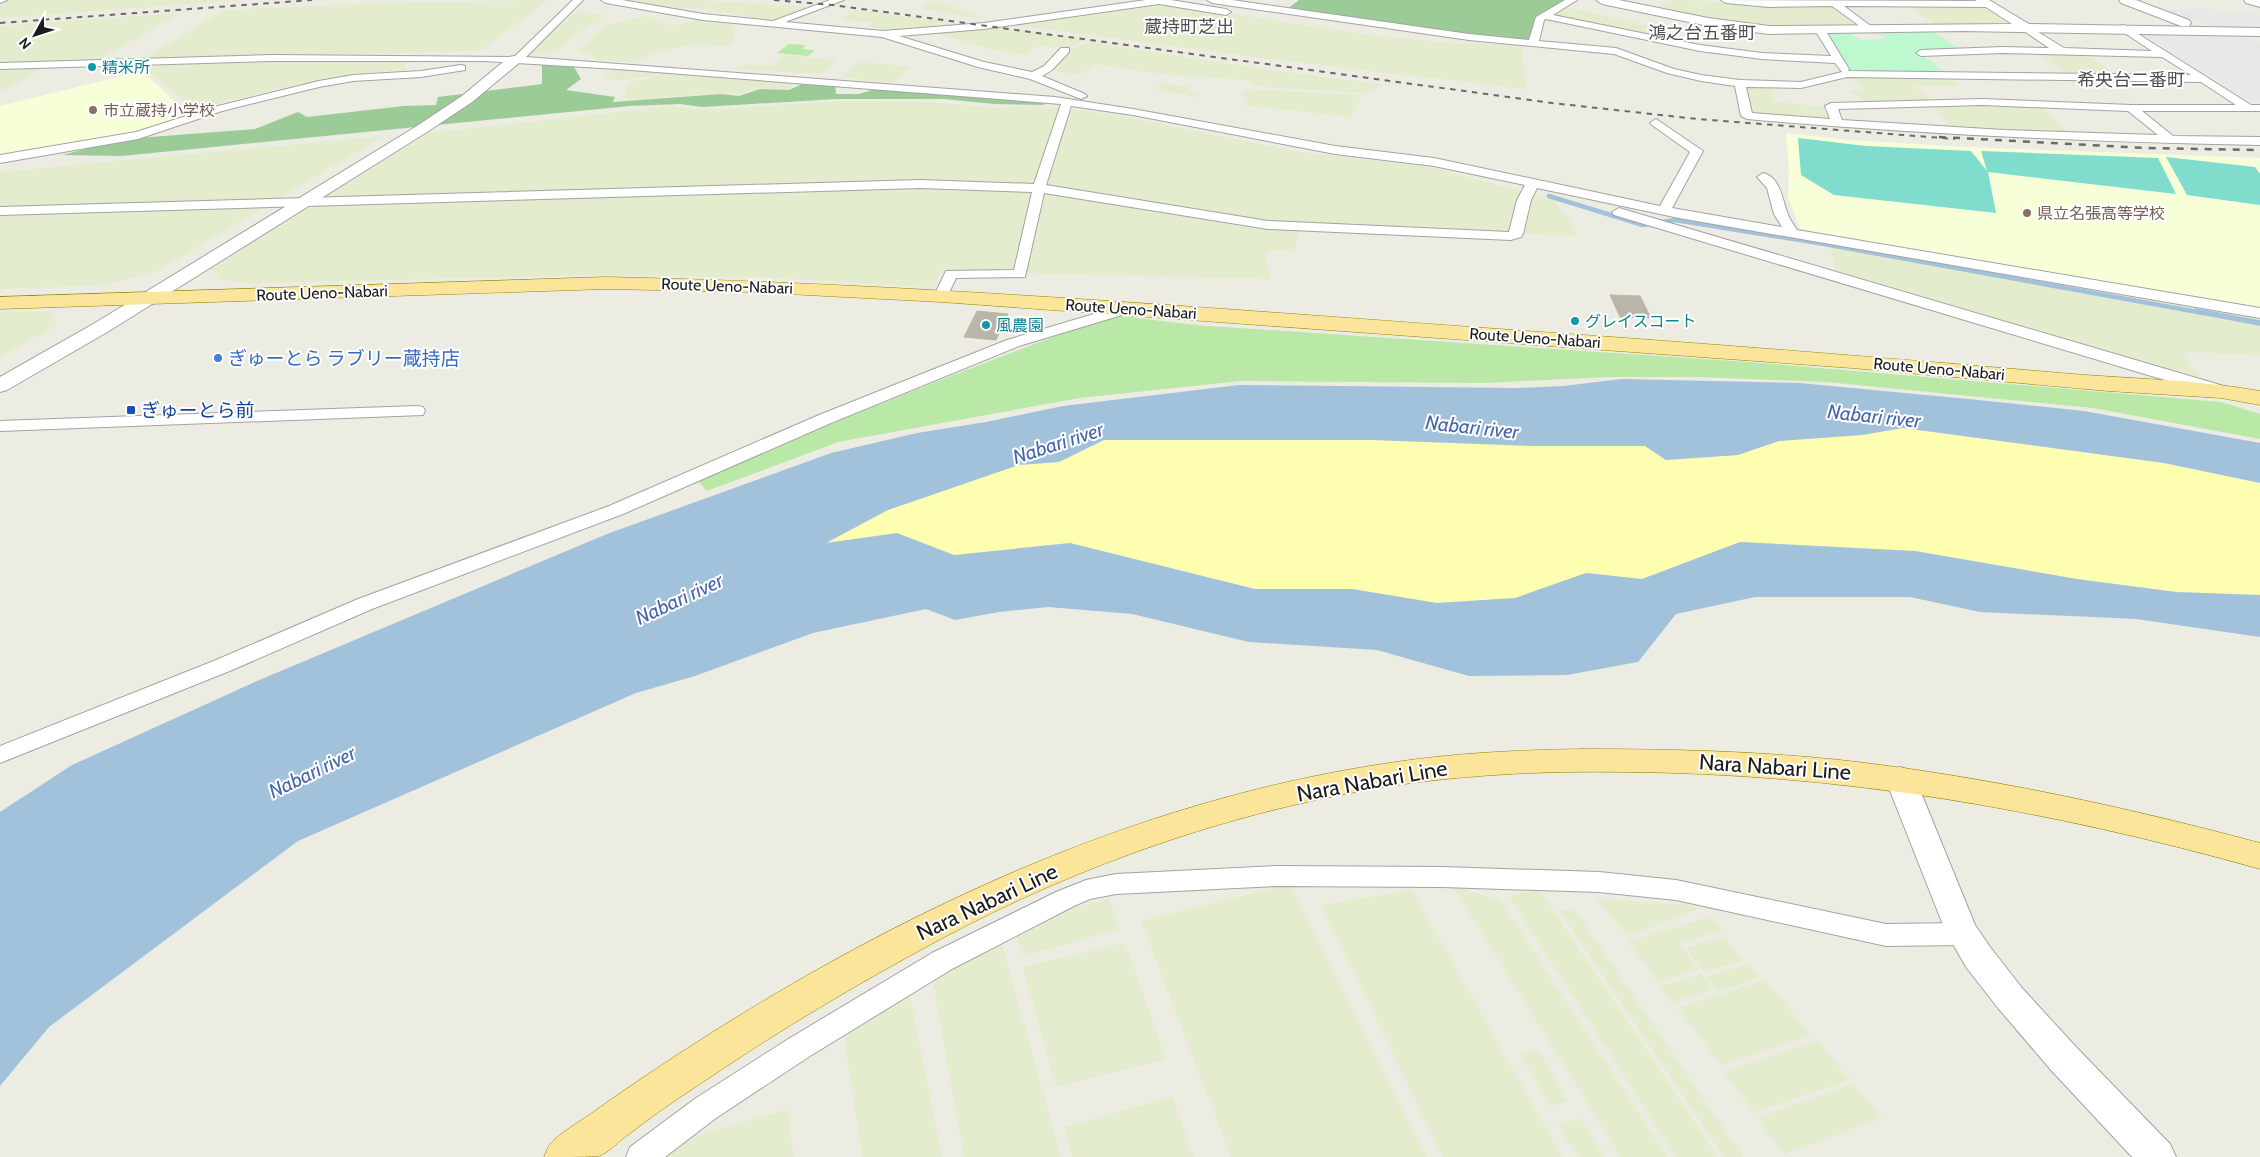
<svg xmlns="http://www.w3.org/2000/svg" width="2260" height="1157" font-family="Cabin,'Noto Sans JP',sans-serif">
	<style>
		.education { fill: #f7ffd9 }
		.farmland { fill: #e3eccd }
		.grass { fill: #b9e8a7 }
		.forest { fill: #9bcc97 }
		.sand { fill: #fdfeaf }
		.park { fill: #bef8cf }
		.pitch { fill: #80dccc }
		.parking { fill: #e8e8e8 }
		.water { fill: #a2c2db }
		.lines { fill: none; stroke-linecap: round; stroke-linejoin: round }
		.stream-far1 { stroke: #a2c2db; stroke-width: 4.5 }
		.stream { stroke: #a2c2db; stroke-width: 5.5 }
		.building { fill: #bab5ab; stroke: #bfb5a4 }
		.minor-casing { stroke: #a3a3a3; stroke-width: 2 }
		.tertiary-casing { stroke: #a3a3a3; stroke-width: 2 }
		.primary-casing { stroke: #928102; stroke-width: 1 }
		.minor { fill: #fff; fill-rule: evenodd }
		.tertiary { fill: #fff; fill-rule: evenodd }
		.primary { fill: #fae59a; fill-rule: evenodd }
		.rail-far1 { stroke: #6a6a6a; stroke-width: 2; stroke-dasharray: 5.5 5.5; stroke-linecap: butt }
		.rail { stroke: #6a6a6a; stroke-width: 2.5; stroke-dasharray: 7 7; stroke-linecap: butt }
		.culture-dot { fill: #0f9aa8; stroke: #fff; stroke-width: 2 }
		.education-dot { fill: #8d6e63; stroke: #fff; stroke-width: 2 }
		.shop-dot { fill: #3f7fe0; stroke: #fff; stroke-width: 2 }
		.transit-dot { fill: #1a4fb4; stroke: #fff; stroke-width: 2 }
		.labels { text-anchor: middle; dominant-baseline: central; stroke-width: 4; stroke-linejoin: round; paint-order: stroke }
		.far-culture-label { font-size: 16px; fill: #0d838f; stroke: #fff; text-anchor: start }
		.far-education-label { font-size: 16px; fill: #785e54; stroke: #fff; text-anchor: start }
		.far-street-label { font-size: 16px; fill: #1c1c1c; stroke: #fff }
		.far-quarter-label { font-size: 18px; fill: #4f4f4f; stroke: #fff }
		.shop-label { font-size: 19px; fill: #366cbe; stroke: #fff; text-anchor: start }
		.transit-label { font-size: 19px; fill: #164399; stroke: #fff; text-anchor: start }
		.water-label { font-size: 20px; font-style: italic; fill: #4a66aa; stroke: #fff }
		.near-street-label { font-size: 22px; fill: #1c1c1c; stroke: #fff }
	</style>
	<rect width="100%" height="100%" fill="#edece2"/>
	<!-- education -->
	<g class="education">
		<polygon points="142,71 190,115 133,135 0,158 0,106"/>
		<polygon points="1786,133 1848,140 1965,147 2260,158 2260,307 1861,241 1800,229 1788,197 1789,172"/>
	</g>
	<!-- farmland -->
	<g class="farmland">
		<polygon points="13,0 243,0 0,18 0,1"/>
		<polygon points="549,0 479,51 145,58 224,10 387,3"/>
		<polygon points="613,0 693,0 814,7 773,21 700,8 674,9"/>
		<polygon points="936,0 987,20 923,9 924,7 918,6"/>
		<polygon points="1670,0 1824,5 1833,6 1856,26 1763,26 1725,22 1656,8"/>
		<polygon points="1159,3 1377,36 1463,44 1522,44 1526,89 1269,59 1006,24"/>
		<polygon points="1909,6 1975,6 1984,8 2006,22 2002,24 1935,24"/>
		<polygon points="1565,7 1639,23 1636,24 1675,33 1667,42 1551,14"/>
		<polygon points="857,10 963,24 891,30 868,27 873,23 841,19"/>
		<polygon points="576,12 603,14 599,22 588,26 557,50 542,55 527,54"/>
		<polygon points="181,13 100,59 0,63 0,26"/>
		<polygon points="644,16 667,23 671,26 699,19 732,22 734,44 725,46 695,44 659,51 633,62 596,60 590,54 577,52 597,32 606,26"/>
		<polygon points="988,26 1084,40 1065,48 1038,46 1023,55 986,48 940,34 942,31"/>
		<polygon points="1089,42 1250,67 1387,85 1361,93 1252,86 1250,80 1167,75 1095,64 1079,75 1050,70 1065,52"/>
		<polygon points="2038,53 2085,54 2115,74 2066,73"/>
		<polygon points="782,55 837,60 822,74 732,69 745,64 771,66"/>
		<polygon points="408,59 404,70 351,74 282,88 196,109 145,70 168,64"/>
		<polygon points="860,62 912,67 893,83 840,77"/>
		<polygon points="43,67 10,88 0,90 0,69"/>
		<polygon points="613,68 659,72 652,76 624,80 603,78"/>
		<polygon points="666,72 794,84 789,89 756,88 740,94 719,93 624,100 627,86 631,82 651,78"/>
		<polygon points="1944,76 1952,78 1958,86 1913,86 1931,100 1866,102 1849,91 1864,90 1849,77"/>
		<polygon points="1164,83 1191,87 1187,90 1200,93 1197,97 1154,89"/>
		<polygon points="1755,86 1771,87 1774,101 1824,107 1827,120 1760,116 1751,112 1747,88"/>
		<polygon points="1247,89 1362,95 1351,117 1243,105 1246,96 1240,95"/>
		<polygon points="841,101 931,102 995,108 1035,106 1077,110 1127,117 1301,152 1429,167 1554,200 1576,229 1576,236 1302,223 1294,250 1265,251 1271,279 940,271 934,288 761,277 594,275 251,283 220,280 211,269 429,133 672,106 703,110"/>
		<polygon points="1981,104 2042,106 2070,135 1952,128 1934,106"/>
		<polygon points="384,136 157,271 105,285 0,289 0,172"/>
		<polygon points="1830,246 2260,319 2260,355 2184,352 2199,377 1836,273"/>
		<polygon points="50,311 57,325 0,357 0,312"/>
		<polygon points="1290,884 1427,1157 1231,1157 1141,921"/>
		<polygon points="1452,885 1501,901 1667,1157 1621,1157"/>
		<polygon points="1539,889 1718,1157 1676,1157 1509,896"/>
		<polygon points="1412,890 1562,1157 1443,1157 1321,905"/>
		<polygon points="1109,899 1121,929 1023,956 1012,924"/>
		<polygon points="1596,899 1687,904 1699,909 1628,936"/>
		<polygon points="1559,910 1576,911 1743,1157 1724,1157"/>
		<polygon points="1712,916 1723,930 1679,944 1699,969 1659,982 1660,984 1628,942"/>
		<polygon points="999,934 1061,1157 964,1157 932,977"/>
		<polygon points="1724,937 1743,960 1704,972 1686,948"/>
		<polygon points="1125,943 1166,1059 1056,1087 1023,967"/>
		<polygon points="1748,964 1759,978 1719,992 1707,977"/>
		<polygon points="1701,974 1714,989 1671,1003 1659,987"/>
		<polygon points="1765,980 1811,1035 1721,1065 1678,1008"/>
		<polygon points="907,982 942,1157 862,1157 842,1023"/>
		<polygon points="1818,1041 1850,1080 1754,1112 1724,1072"/>
		<polygon points="1539,1050 1567,1101 1550,1106 1521,1055"/>
		<polygon points="1853,1084 1882,1118 1784,1154 1757,1118"/>
		<polygon points="1172,1097 1194,1157 1073,1157 1064,1127"/>
		<polygon points="787,1110 794,1157 663,1157 663,1144"/>
		<polygon points="1580,1118 1605,1157 1578,1157 1558,1125"/>
	</g>
	<!-- grass -->
	<g class="grass">
		<polygon points="789,44 806,45 802,49 815,50 808,56 777,53"/>
		<path d="M1113,315L1194,325L1748,362L2221,402L2260,414V439L2093,408L1827,382L1699,377H1609L1485,383L1241,381L1079,398L838,442L707,491L698,481C834,421 973,366 1113,315Z"/>
	</g>
	<!-- forest -->
	<g class="forest">
		<polygon points="1299,0 1566,0 1536,19 1528,43 1287,9"/>
		<polygon points="542,65 574,67 581,79 566,90 615,97 613,102 721,94 739,96 760,89 789,90 807,82 835,84 836,94 859,94 875,89 1040,101 1045,105 994,104 944,99 836,99 702,107 680,104 630,106 122,156 62,155 125,139 255,129 298,112 307,117 404,106 436,105 438,97 542,84"/>
	</g>
	<!-- sand -->
	<polygon class="sand" points="1903,428 2164,463 2260,483 2260,595 2176,592 2077,579 1915,551 1740,542 1642,579 1586,573 1515,598 1437,603 1352,589 1255,589 1070,543 954,555 897,533 825,544 888,510 1019,465 1059,462 1104,440 1372,440 1531,446 1645,446 1666,460 1738,455 1779,441 1862,435"/>
	<!-- park -->
	<polygon class="park" points="1930,30 1962,50 1919,52 1946,73 1851,72 1824,32 1850,32 1860,40 1887,39 1876,32"/>
	<!-- pitch -->
	<g class="pitch">
		<polygon points="1798,138 1866,146 1971,151 1987,171 1981,151 2158,158 2176,194 1988,172 1996,213 1834,195 1801,175"/>
		<polygon points="2166,157 2255,167 2260,174 2260,205 2187,195"/>
	</g>
	<!-- parking -->
	<g class="parking">
		<polygon points="2206,8 2221,13 2250,12 2260,15 2260,28 2212,27 2167,10"/>
		<polygon points="2140,32 2251,37 2260,42 2260,100 2247,100"/>
	</g>
	<!-- water -->
	<polygon class="water" points="1622,379 1800,383 1978,400 2084,411 2260,443 2260,483 2164,463 1903,428 1862,435 1779,441 1738,455 1666,460 1645,446 1531,446 1372,440 1104,440 1059,462 1019,465 888,510 826,543 897,533 954,555 1070,543 1255,589 1352,589 1437,603 1515,598 1586,573 1642,579 1740,542 1915,551 2077,579 2176,592 2260,595 2260,637 2136,619 1980,612 1910,597 1755,597 1676,614 1638,662 1567,675 1469,676 1377,650 1249,642 1132,614 1048,607 999,612 955,620 926,609 813,633 695,676 636,693 298,841 49,1027 0,1086 0,812 72,765 257,681 607,534 831,453 917,433 986,422 1063,406 1239,385 1518,388 1563,386"/>
	<g class="lines">
		<!-- stream-far1 -->
		<polyline class="stream-far1" points="1549,196 1643,225 1675,220 1824,244 2203,313"/>
		<!-- stream -->
		<polyline class="stream" points="2196,311 2260,323"/>
	</g>
	<!-- building -->
	<g class="building">
		<polygon points="1610,295 1640,296 1651,318 1620,317"/>
		<polygon points="977,311 1008,314 996,340 964,337"/>
	</g>
	<g class="lines">
		<defs>
			<g id="minor">
				<polygon points="0,0 7,0 0,3"/>
				<path d="M573,0H583L526,57L1055,97L1133,109L1335,146L1434,158L1660,206L1690,152L1652,125L1650,123L1656,119L1703,151L1672,208L1782,227L1774,214L1767,188L1757,177L1763,173C1780,177 1782,198 1787,212C1789,218 1793,224 1797,230L2260,308V318L1679,218L1537,188L1531,200L1523,234L1521,237L1511,240L1268,229L1044,193L1025,277L956,278L946,299H936L934,296L946,271L1014,270L1032,192L920,188L0,215V207L920,180L1034,184L1061,104L618,69L484,61H272L0,69V63L272,55L514,57ZM1071,106L1133,115L1335,154L1434,166L1525,185L1517,200L1509,232L1268,221L1046,185Z"/>
				<polygon points="601,0 622,0 703,14 773,21 830,0 844,0 785,22 883,31 984,23 1146,0 1171,0 1226,9 1231,12 1226,15 1159,4 984,29 899,36 984,62 1032,72 1044,66 1061,48 1069,48 1069,52 1052,70 1042,76 1085,94 1087,96 1081,99 1030,79 978,67 882,37 703,20 606,3"/>
				<path d="M1207,0H1232L1469,34L1529,40L1536,17L1565,0H1577L1553,15L1700,45L1762,53L1831,56L1815,30L1820,27L1824,28L1849,69L1848,71L2191,75L2162,57L2003,53L1921,56L1916,53L1921,50L2003,47L2049,48L2021,29V25L2025,24L2064,48L2152,51L2120,30V26L2124,25L2251,105H2260V111H2142L2173,136L2260,137V145C2089,142 1918,134 1747,119L1741,116L1735,86L1701,81L1667,73L1614,54L1469,40L1212,3ZM1546,19L1700,51L1762,59L1835,63L1842,72L1801,82L1740,80L1701,75L1674,69L1616,48L1539,41L1544,20ZM1847,77L2201,82L2236,105H2131L1982,99L1831,103L1825,106L1830,119L1752,113L1746,87L1801,88ZM1982,105L2128,111L2158,135L2004,130L1842,120L1838,109Z"/>
				<polygon points="1721,0 1989,1 1994,4 1989,7 1844,6 1872,27 1873,29 1868,32 1832,6 1769,7 1726,3"/>
				<polygon points="461,65 465,66 465,70 421,77 353,81 319,87 222,111 138,139 0,163 0,155 136,132 214,107 319,81 353,75 421,71"/>
				<polygon points="1619,208 2227,387 2229,391 2227,395 2215,395 1614,215 1612,212"/>
				<polygon points="1127,304 1132,306 1135,309 1132,312 1019,346 831,423 623,514 372,609 232,670 0,763 0,746 216,660 358,599 609,506 819,415 1007,340"/>
				<polygon points="417,406 423,407 425,411 423,415 0,431 0,421"/>
				<polygon points="1275,866 1442,867 1599,872 1676,880 1886,924 1964,923 1973,926 1977,934 1973,942 1964,945 1886,946 1676,900 1599,892 1442,887 1275,886 1116,894 1090,899 1074,906 952,969 810,1056 716,1118 665,1157 626,1157 630,1147 696,1098 790,1038 932,953 1056,892 1086,880 1116,874"/>
			</g>
			<g id="tertiary">
				<polygon points="1596,0 1619,0 1708,18 1769,26 2012,24 1975,0 1989,0 2029,24 2260,28 2260,36 1962,31 1769,34 1708,26 1602,4"/>
				<polygon points="2119,0 2136,0 2189,20 2191,23 2189,26 2181,26 2121,3"/>
				<polygon points="2244,0 2260,0 2260,7 2246,3"/>
				<polygon points="514,56 521,60 519,63 472,102 427,132 109,331 7,390 0,392 0,377 95,323 417,126 462,96 509,57"/>
				<polygon points="1900,767 1910,770 1915,778 1975,925 1990,947 2022,988 2077,1048 2170,1144 2176,1157 2132,1157 2051,1070 1998,1008 1966,967 1945,930 1885,778 1890,770"/>
			</g>
			<g id="primary">
				<path d="M606,277C942,284 1277,314 1612,337C1762,348 1912,360 2061,373C2127,379 2194,379 2260,391V405L2221,398L2108,391L1852,368L941,302L749,292L606,289L0,309V297Z"/>
				<path d="M1583,749C1669,749 1755,751 1840,760C1983,776 2122,806 2260,843V869C2050,810 1840,773 1621,772C1551,771 1481,774 1412,783C1246,806 1084,862 937,941C857,984 778,1031 703,1082C677,1099 652,1116 628,1135C619,1141 608,1153 599,1156C590,1157 556,1157 544,1157C546,1152 548,1146 552,1142C562,1132 577,1123 589,1115C617,1095 645,1076 674,1057C891,915 1131,801 1389,763C1453,753 1518,750 1583,749Z"/>
			</g>
		</defs>
		<!-- minor casing -->
		<use href="#minor" class="minor-casing"/>
		<!-- tertiary casing -->
		<use href="#tertiary" class="tertiary-casing"/>
		<!-- primary casing -->
		<use href="#primary" class="primary-casing"/>
		<!-- minor -->
		<use href="#minor" class="minor"/>
		<!-- tertiary -->
		<use href="#tertiary" class="tertiary"/>
		<!-- primary -->
		<use href="#primary" class="primary"/>
		<!-- rail-far1 -->
		<g class="rail-far1">
			<polyline points="774,0 833,5 1552,103 1697,119 1955,139"/>
			<polyline points="0,23 312,0"/>
		</g>
		<!-- rail -->
		<polyline class="rail" points="1939,137 2145,148 2260,150"/>
	</g>
	<!-- markers -->
	<g class="culture-dot">
		<circle cx="92" cy="67" r="5"/>
		<circle cx="1575" cy="321" r="5"/>
		<circle cx="986" cy="325" r="5"/>
	</g>
	<g class="education-dot">
		<circle cx="93" cy="110" r="5"/>
		<circle cx="2027" cy="213" r="5"/>
	</g>
	<circle class="shop-dot" cx="218" cy="358" r="5"/>
	<rect class="transit-dot" x="126" y="405" width="10" height="10" rx="2.5"/>
	<g class="labels">
		<!-- far-culture labels -->
		<g class="far-culture-label">
			<text x="102" y="67">精米所</text>
			<text x="1585" y="321">グレイスコート</text>
			<text x="996" y="325">風農園</text>
		</g>
		<!-- far-education labels -->
		<g class="far-education-label">
			<text x="103" y="110">市立蔵持小学校</text>
			<text x="2037" y="213">県立名張高等学校</text>
		</g>
		<!-- far-street labels -->
		<g class="far-street-label">
			<text transform="translate(727 286) rotate(2)">Route Ueno-Nabari</text>
			<text transform="translate(322 293) rotate(-2)">Route Ueno-Nabari</text>
			<text transform="translate(1131 309) rotate(4)">Route Ueno-Nabari</text>
			<text transform="translate(1535 338) rotate(4)">Route Ueno-Nabari</text>
			<text transform="translate(1939 369) rotate(5)">Route Ueno-Nabari</text>
		</g>
		<!-- far-quarter labels -->
		<g class="far-quarter-label">
			<text x="1189" y="27">蔵持町芝出</text>
			<text x="1702" y="33">鴻之台五番町</text>
			<text x="2131" y="80">希央台二番町</text>
		</g>
		<!-- shop labels -->
		<g class="shop-label">
			<text x="228" y="358">ぎゅーとら ラブリー蔵持店</text>
		</g>
		<!-- transit labels -->
		<g class="transit-label">
			<text x="141" y="410">ぎゅーとら前</text>
		</g>
		<!-- water labels -->
		<g class="water-label">
			<text transform="translate(1874 416) rotate(6)">Nabari river</text>
			<text transform="translate(1472 427) rotate(6)">Nabari river</text>
			<text transform="translate(1058 443) rotate(-18)">Nabari river</text>
			<text transform="translate(679 599) rotate(-25)">Nabari river</text>
			<text transform="translate(312 772) rotate(-26)">Nabari river</text>
		</g>
		<!-- near-street labels -->
		<g class="near-street-label">
			<text transform="translate(1775 767) rotate(4)">Nara Nabari Line</text>
			<text transform="translate(1372 781) rotate(-10)">Nara Nabari Line</text>
			<text transform="translate(987 902) rotate(-25)">Nara Nabari Line</text>
		</g>
	</g>
	<!-- north arrow -->
	<g transform="translate(35 35) rotate(230)" stroke="#ffffff" stroke-width="4" paint-order="stroke">
	<path d="M0-4L9 19L0 12L-9 19Z" fill="#1c1c1c"/>
	<text y="-8" font-size="14" font-weight="bold" text-anchor="middle" fill="#1c1c1c">N</text>
	</g>
</svg>
